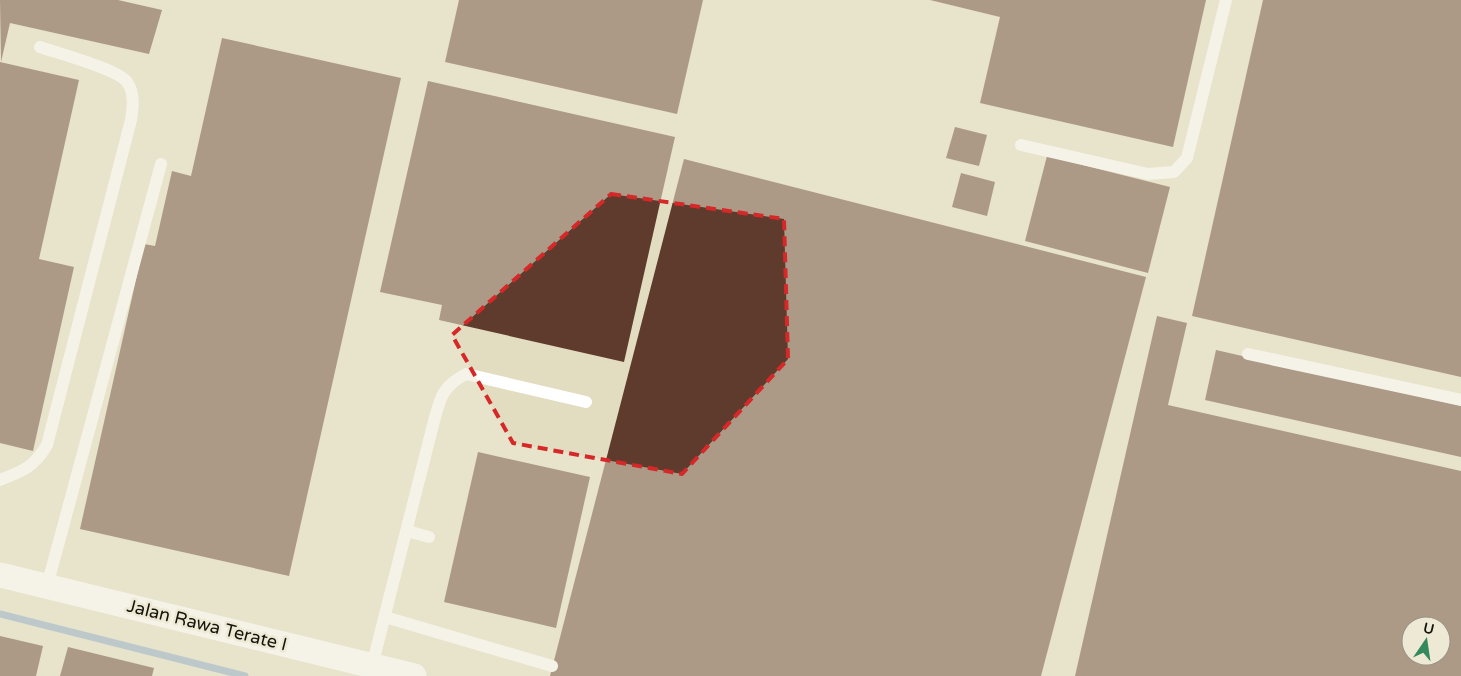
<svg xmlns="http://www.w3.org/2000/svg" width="1461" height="676" font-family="'Varela Round',sans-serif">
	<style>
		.built { fill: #e2dcc0; fill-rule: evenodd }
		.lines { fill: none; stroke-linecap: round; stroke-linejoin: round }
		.stream { stroke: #83a1c0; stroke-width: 7 }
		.building { fill: #5e3b2c; fill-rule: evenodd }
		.lane { stroke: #fff; stroke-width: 12 }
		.street { stroke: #fff; stroke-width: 25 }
		.marked { fill: none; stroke: #d62828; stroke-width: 4; stroke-dasharray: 10 6; stroke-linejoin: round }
		.labels { text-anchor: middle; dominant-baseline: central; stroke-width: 5; stroke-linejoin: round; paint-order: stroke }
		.street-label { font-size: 18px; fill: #15130c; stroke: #ede9d4 }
	</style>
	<rect width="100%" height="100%" fill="#ede9d4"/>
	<!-- built -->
	<path class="built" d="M0,0H1461V676H0ZM1411,626H1441V656H1411Z"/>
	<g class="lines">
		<!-- stream -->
		<polyline class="stream" points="0,614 245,676"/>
	</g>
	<!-- building -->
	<g class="building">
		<polygon points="0,0 118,0 162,10 149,54 10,23 1,62"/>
		<polygon points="459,0 703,0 677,114 445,62"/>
		<polygon points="930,0 1206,0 1173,147 980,103 1000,17"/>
		<polygon points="1263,0 1461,0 1461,377 1192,316"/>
		<polygon points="222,38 401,78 289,576 80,529 144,244 155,246 172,171 191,176"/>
		<polygon points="0,62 79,80 39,259 74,267 33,451 0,443"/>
		<polygon points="428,81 675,137 624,362 439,320 442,305 380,292"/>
		<polygon points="955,127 987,135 979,166 946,158"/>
		<polygon points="1047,156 1170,187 1148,273 1025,241"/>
		<polygon points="684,159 1146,277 1041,676 550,676"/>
		<polygon points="961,173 995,182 987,216 952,207"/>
		<path d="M1157,316L1187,323L1168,405L1461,471V676H1075ZM1411,626H1441V656H1411Z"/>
		<polygon points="1216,350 1461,406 1461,457 1205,400"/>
		<polygon points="478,452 590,477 556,628 444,602"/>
		<polygon points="0,636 43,646 36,676 0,676"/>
		<polygon points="68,647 154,668 152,676 60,676"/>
	</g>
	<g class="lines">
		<!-- lane -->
		<g class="lane">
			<polyline points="1021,145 1148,174 1174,172 1187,158 1226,0"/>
			<polyline points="1248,354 1461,400"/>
			<path d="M0,480C23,471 34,467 47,445L131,120C133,107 135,93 127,82C118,69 57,53 40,47"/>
			<polyline points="407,531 429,537"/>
			<polyline points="47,586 161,164"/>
			<polyline points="385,617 552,666"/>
			<path d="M372,666L433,425C440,399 441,387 466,374L586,402"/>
		</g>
		<!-- street -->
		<polyline class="street" points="0,575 414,676"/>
	</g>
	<!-- marked area -->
	<path d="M0 0H1461V676H0ZM611,194L784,219L788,359L682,474L513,443L452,335Z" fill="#ede9d4" fill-opacity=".55" fill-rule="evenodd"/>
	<path class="marked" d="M611,194L784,219L788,359L682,474L513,443L452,335Z"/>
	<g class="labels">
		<!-- street labels -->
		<g class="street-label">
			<text transform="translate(207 625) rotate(14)">Jalan Rawa Terate I</text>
		</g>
	</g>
	<!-- north arrow -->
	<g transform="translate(1426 641) rotate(13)"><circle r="24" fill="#ede9d4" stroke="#979384"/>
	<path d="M0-4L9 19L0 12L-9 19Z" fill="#358a5d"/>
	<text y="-8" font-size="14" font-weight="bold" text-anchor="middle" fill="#15130c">U</text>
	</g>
</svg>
